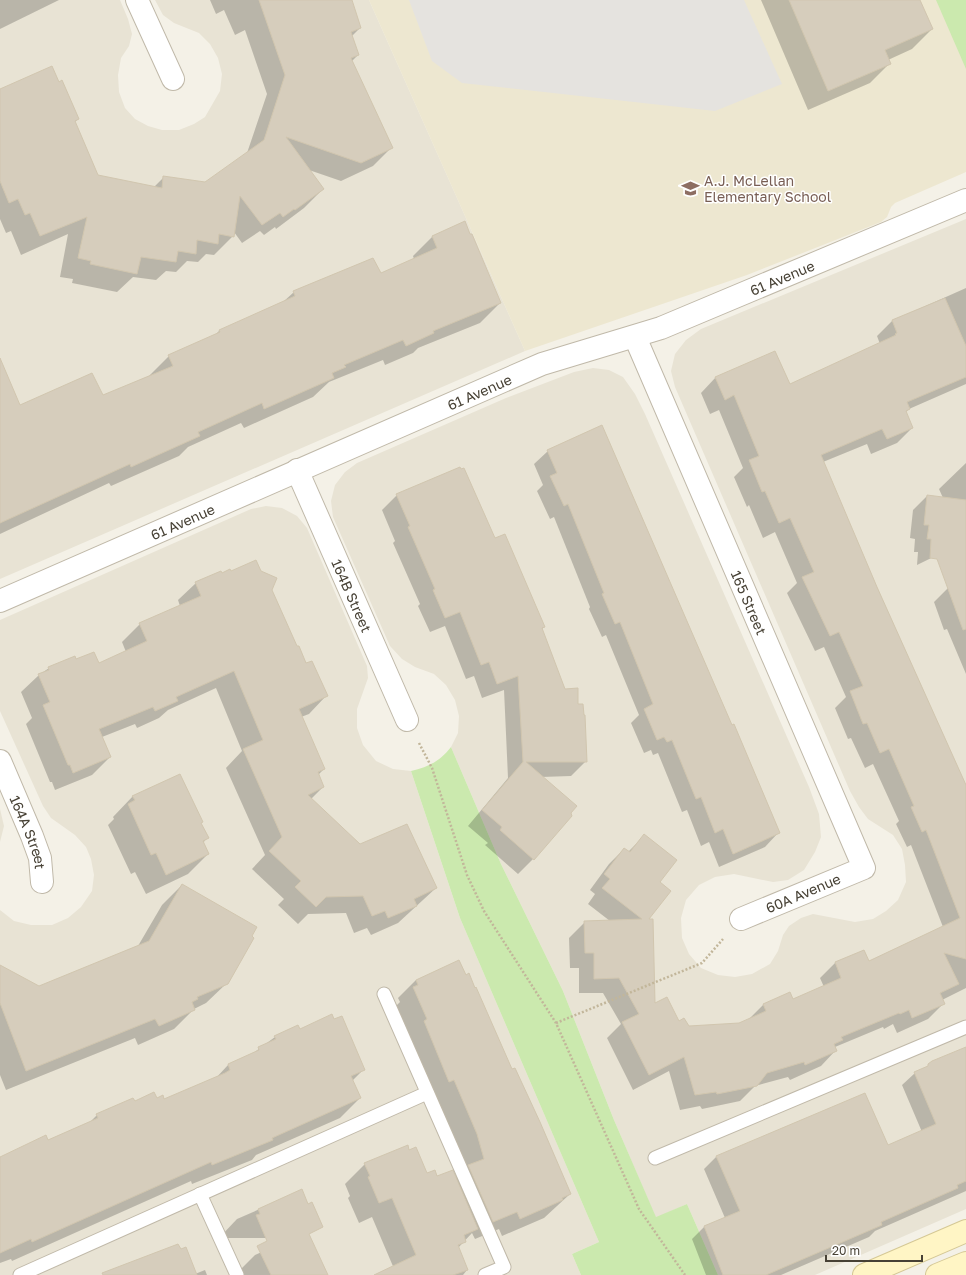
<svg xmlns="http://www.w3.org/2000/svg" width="966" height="1275" font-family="'Golos Text',sans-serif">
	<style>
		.residential { fill: #e8e3d4 }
		.education { fill: #ede7d0 }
		.green { fill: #cbe9ae }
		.parking { fill: #e5e3df }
		.shadow { fill: #0003 }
		.building { fill: #d6cdbc; stroke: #d1c6af }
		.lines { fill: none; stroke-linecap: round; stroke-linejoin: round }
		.lane-casing { stroke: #c0b9a9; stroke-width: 15 }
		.street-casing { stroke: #c0b9a9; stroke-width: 24 }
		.secondary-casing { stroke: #d5c895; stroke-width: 24 }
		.path { stroke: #c2b69a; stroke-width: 2.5; stroke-dasharray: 2 2; stroke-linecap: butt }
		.lane { stroke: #fff; stroke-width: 13 }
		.street { stroke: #fff; stroke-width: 22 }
		.secondary { stroke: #fff5c5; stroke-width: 22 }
		.labels { text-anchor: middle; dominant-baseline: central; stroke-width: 3; stroke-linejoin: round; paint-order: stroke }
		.education-label { font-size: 14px; fill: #785e54; stroke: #fff; text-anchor: start }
		.street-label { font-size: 14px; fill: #474135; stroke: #fff }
	</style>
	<rect width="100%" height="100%" fill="#f4f1e7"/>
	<!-- residential -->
	<g class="residential">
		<polygon points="0,0 120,0 128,19 132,34 129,46 121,58 118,75 119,92 125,108 135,119 148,126 162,130 179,130 194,124 205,117 220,91 222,74 218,58 210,44 199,33 174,23 163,15 155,0 369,0 525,351 0,579"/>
		<polygon points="966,219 966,1209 815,1275 718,1275 687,1204 656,1218 614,1120 563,991 501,864 451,747 458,733 459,716 455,700 446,685 434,674 415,667 402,659 390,646 333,517 331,501 335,485 345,472 357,463 506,398 574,372 593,368 609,370 623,377 635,394 645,414 809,787 819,814 821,837 815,852 804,870 788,880 773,882 734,874 715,877 699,885 686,900 681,918 682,938 689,954 701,968 718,975 735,977 752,974 770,964 778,951 783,935 789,926 801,918 813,914 855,922 873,919 886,911 898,900 906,882 905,865 902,849 893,835 868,819 859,807 850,791 675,387 671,371 675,354 686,340 701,329"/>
		<polygon points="266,506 282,508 297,516 307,528 367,666 368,678 357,709 357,728 363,745 376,761 393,769 411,771 460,918 599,1242 572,1254 581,1275 0,1275 0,910 14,921 31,925 52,925 68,918 81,907 92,891 94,875 91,859 86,847 75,835 51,818 43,806 0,711 0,620 251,509"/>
		<polygon points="0,809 4,826 0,842"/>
	</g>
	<!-- education -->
	<polygon class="education" points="369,0 966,0 966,172 895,203 891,207 887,217 881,222 747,275 525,351"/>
	<!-- green -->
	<g class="green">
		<polygon points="936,0 966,0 966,69"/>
		<path d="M451,747L501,864L563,991L614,1120L656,1217L687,1204L718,1275H581L572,1254L599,1242L460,918L411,771C429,767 440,761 451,747Z"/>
	</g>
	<!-- parking -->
	<polygon class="parking" points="409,0 744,0 782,84 715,111 462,83 432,61"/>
	<!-- shadow -->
	<g class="shadow">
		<polygon points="0,0 59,0 0,29"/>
		<polygon points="210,0 351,0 360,28 352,36 358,55 351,62 392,147 373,166 341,181 309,170 323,189 304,208 276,229 275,227 264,235 260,231 242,243 234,232 233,236 214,255 206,254 198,262 187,261 176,272 166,271 156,280 133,277 117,292 72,283 73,279 60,277 68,234 21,255 11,231 6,233 0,219 0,90 78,119 74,123 97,176 154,187 164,177 205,184 247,153 267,94 245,30 235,35 224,10 216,14"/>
		<polygon points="761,0 919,0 932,29 912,49 888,60 890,63 870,83 808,110"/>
		<polygon points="433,236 500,303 480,323 418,348 413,353 385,365 383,360 329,382 313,397 244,428 241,423 188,447 179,456 111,486 109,483 0,534 0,423 102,397 149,376 169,356 214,336 219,331 283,302 294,292 380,274 414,259 413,256"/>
		<polygon points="966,288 966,384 909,409 905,413 912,428 897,443 871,454 867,444 823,462 873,579 966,786 966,988 942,1000 944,1003 928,1019 897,1033 893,1024 884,1029 883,1027 835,1047 836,1050 821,1066 790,1080 788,1077 755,1086 740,1101 702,1109 700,1106 680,1110 669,1071 633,1090 607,1038 621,1024 603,993 579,993 579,968 570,968 569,938 585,922 610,921 588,904 595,894 590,890 609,864 624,849 628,852 644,836 658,883 647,920 654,1005 688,1028 739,1024 748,1020 763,1005 789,993 793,1001 824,987 820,978 835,963 864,951 868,962 943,927 911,845 907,847 896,824 899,821 873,764 865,768 851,738 848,739 835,708 846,697 824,647 815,651 787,593 797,583 775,532 763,538 749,505 747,507 734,477 743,468 719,410 710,414 701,393 716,377 789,386 880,344 877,336 892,321"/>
		<polygon points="548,451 778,833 765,847 719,867 709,842 701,846 687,810 682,812 658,753 653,755 651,750 644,753 631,723 639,715 606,635 602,637 589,609 590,607 554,517 550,519 537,491 543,485 534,464"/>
		<polygon points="966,463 966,541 917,565 918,552 914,552 915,539 910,538 913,510 927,496 943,498 939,489"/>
		<polygon points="397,495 494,540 544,627 541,630 564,690 577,705 586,761 571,776 541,777 533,859 518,874 485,845 488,843 468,826 508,778 504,690 482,698 474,676 466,679 445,626 430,632 418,606 420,604 393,543 395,541 382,510"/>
		<polygon points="230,572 271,590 297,648 326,696 309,714 301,717 324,769 318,775 323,787 311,799 360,846 436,888 398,923 371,935 367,928 354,933 346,913 308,914 298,924 278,905 284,899 252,869 265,855 226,768 242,751 216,688 168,710 159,718 137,728 135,724 102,737 110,757 92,775 55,790 52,782 50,782 26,724 32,718 21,692 39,675 49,668 76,661 98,664 126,652 122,642 140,624 180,606 178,600 196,583"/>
		<polygon points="966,581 966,674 947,629 944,630 934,602 948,588"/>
		<polygon points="133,796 200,823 207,838 203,843 208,854 188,874 146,894 135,872 131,874 108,825 114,819 113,817"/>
		<polygon points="182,885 227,983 206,1003 194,1009 174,1029 138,1045 135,1038 6,1090 0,1075 0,966 39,987 138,946 162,905"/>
		<polygon points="416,980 512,1070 570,1194 544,1218 502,1236 499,1229 475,1239 472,1233 458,1248 467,1270 463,1275 391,1275 395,1271 372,1217 359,1223 348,1198 350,1196 345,1184 365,1164 409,1151 427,1174 455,1179 464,1169 396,1006 400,1002 398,998"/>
		<polygon points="299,1030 363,1070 352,1081 360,1098 340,1118 256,1155 252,1160 192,1184 191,1181 12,1261 11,1259 0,1263 0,1158 48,1141 90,1122 97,1115 134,1102 156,1099 164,1100 215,1079 228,1065 252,1054 275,1037"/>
		<polygon points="966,1048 966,1191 875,1231 869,1237 781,1275 706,1275 692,1239 704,1227 725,1218 704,1169 716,1157 888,1146 922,1132 902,1085 915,1073"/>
		<polygon points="301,1191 293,1238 219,1238 237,1219"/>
		<polygon points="307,1232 327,1275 235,1275 255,1255"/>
		<polygon points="205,1270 207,1275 122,1275 195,1274"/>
	</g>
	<!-- building -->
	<g class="building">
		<polygon points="259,0 352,0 361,28 351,32 359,55 351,58 393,148 361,163 286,137 324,189 295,210 294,209 283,217 280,213 262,225 240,196 234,237 219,234 218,244 197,240 196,254 178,251 176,262 141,257 137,274 90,264 91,261 78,258 87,217 40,236 30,213 25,215 18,199 9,203 0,181 0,89 52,66 59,82 62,80 79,119 75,121 98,175 162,188 163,176 205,182 264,140 285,75"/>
		<polygon points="789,0 920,0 933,29 885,50 891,64 828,91"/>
		<polygon points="465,221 470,234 472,234 501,303 433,331 434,333 406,346 403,340 344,365 346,367 332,373 334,378 264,409 262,403 198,432 200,436 131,467 130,464 0,523 0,358 20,405 92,373 103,395 173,366 168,355 220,332 219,330 295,296 293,291 373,258 381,273 437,248 432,236"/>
		<polygon points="945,298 966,346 966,377 907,402 910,409 906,411 913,428 887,439 882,429 821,455 877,587 966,785 966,959 944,953 959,984 940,993 945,1004 912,1018 909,1010 900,1014 899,1013 841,1037 843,1040 834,1044 837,1051 805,1065 804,1062 767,1073 757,1086 717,1094 716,1092 695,1095 684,1057 649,1075 622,1022 639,1014 619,978 594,979 594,953 585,953 584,921 642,919 602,888 610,879 604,874 624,848 630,852 644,834 677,860 660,882 671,891 649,919 653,919 655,1003 667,997 679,1021 684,1018 689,1026 739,1023 766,1011 763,1004 790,992 793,999 841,978 835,962 864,950 869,961 960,918 926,830 922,832 911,807 914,806 889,749 880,753 867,723 863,724 850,691 863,686 839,632 830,636 802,577 814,572 790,518 779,523 765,491 762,492 749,460 759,456 734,395 725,400 715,377 775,351 790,384 896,335 895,334 897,333 892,320"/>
		<polygon points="602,425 732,725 734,724 780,833 733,854 723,829 715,833 701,797 696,799 672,740 667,742 664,737 657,740 644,709 653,704 620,622 615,624 602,594 604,593 568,504 564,506 550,476 557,473 547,450"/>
		<polygon points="460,467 461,469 464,468 495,538 505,534 545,627 542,628 565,689 578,688 578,704 583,704 584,715 585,715 587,762 526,762 577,806 571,813 572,816 534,860 500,830 502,827 482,810 523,762 518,676 497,684 489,662 481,665 460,612 445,618 433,590 435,589 408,527 410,526 396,494"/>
		<polygon points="927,495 966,500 966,629 963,630 937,559 930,558 931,539 927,539 929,525 924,525"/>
		<polygon points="256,560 261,571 277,578 272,590 297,646 299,646 306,663 312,661 328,696 299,709 325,769 318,772 324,787 308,795 360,844 407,824 437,888 414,899 417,906 388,918 385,911 372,916 363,896 326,897 316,907 295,887 301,881 269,851 282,837 243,749 263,740 234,671 176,697 178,701 155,711 153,707 99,729 111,757 73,773 70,765 68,765 43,705 50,702 38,674 49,670 48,667 75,656 76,659 94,652 99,663 147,641 139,623 201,596 195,582 221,571 222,573 230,569 231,571"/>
		<polygon points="180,774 203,822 201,823 209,838 203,841 209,854 166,875 156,853 151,855 128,804 135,800 132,796"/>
		<polygon points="182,884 257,927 252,936 254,938 228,984 197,997 198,999 192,1002 195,1010 159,1026 155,1019 26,1071 0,1003 0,965 39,986 149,941"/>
		<polygon points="459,960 466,975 469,973 475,988 476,987 512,1069 515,1068 540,1122 571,1194 562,1198 563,1200 520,1219 517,1212 493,1222 468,1165 484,1159 477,1134 454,1080 449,1082 424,1021 427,1019 413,987 418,985 416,980"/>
		<polygon points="332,1014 334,1019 342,1016 365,1070 351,1076 361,1098 272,1138 273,1140 212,1165 211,1162 32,1242 31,1239 0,1253 0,1157 46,1135 48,1140 98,1118 96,1114 133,1098 135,1101 154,1092 157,1098 163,1095 164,1099 225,1073 230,1070 228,1064 259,1050 258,1047 276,1039 274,1036 298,1025 300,1029"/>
		<polygon points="966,1047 966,1181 957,1185 958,1188 881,1222 882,1225 766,1275 723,1275 704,1226 740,1211 716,1156 865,1093 888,1145 936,1124 914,1072 928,1066 928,1064 932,1061"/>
		<polygon points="408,1145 409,1150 416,1147 427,1173 435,1170 437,1176 453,1170 478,1229 464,1235 466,1242 458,1245 468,1270 453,1275 374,1275 416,1255 392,1198 379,1203 368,1177 370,1176 364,1163"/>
		<polygon points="302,1189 308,1204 312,1202 323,1227 309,1234 328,1275 271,1275 257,1246 267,1241 256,1215 260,1214 258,1209"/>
		<polygon points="178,1244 181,1249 186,1247 197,1275 103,1275 102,1273"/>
	</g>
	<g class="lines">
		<defs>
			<g id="lane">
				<polyline points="384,994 504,1267 485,1275"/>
				<polyline points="655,1158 966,1027"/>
				<polyline points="200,1194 237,1275"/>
				<polyline points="20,1275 427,1093"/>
			</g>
			<g id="street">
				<polyline points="137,0 173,79"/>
				<path id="s1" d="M635,337L864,868L741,919"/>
				<path id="s2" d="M297,470L407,720"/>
				<path id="s3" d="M0,601L542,364L661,328L966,200"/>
				<path id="s4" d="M0,761L32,836L40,858L42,882"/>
			</g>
			<g id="secondary">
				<polyline points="864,1275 966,1231"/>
				<polyline points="937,1275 966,1263"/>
			</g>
		</defs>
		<!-- lane casing -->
		<use href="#lane" class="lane-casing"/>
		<!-- street casing -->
		<use href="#street" class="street-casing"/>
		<!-- secondary casing -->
		<use href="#secondary" class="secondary-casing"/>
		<!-- path -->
		<g class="path">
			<polyline points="419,743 432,768 467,875 484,911 556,1023 639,1209 685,1275"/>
			<polyline points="556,1023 702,963 723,939"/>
		</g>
		<!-- lane -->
		<use href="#lane" class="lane"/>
		<!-- street -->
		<use href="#street" class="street"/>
		<!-- secondary -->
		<use href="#secondary" class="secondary"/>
	</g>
	<!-- icons -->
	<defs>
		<symbol id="school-bare" viewBox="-9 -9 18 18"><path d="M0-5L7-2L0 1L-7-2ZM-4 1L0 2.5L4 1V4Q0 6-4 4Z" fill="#8d6e63" stroke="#fff" stroke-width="2.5" paint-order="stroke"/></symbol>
	</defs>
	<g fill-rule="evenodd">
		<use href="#school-bare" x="678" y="176" width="25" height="25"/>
	</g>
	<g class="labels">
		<!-- education labels -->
		<g class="education-label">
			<text x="704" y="180">A.J. McLellan<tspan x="704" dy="16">Elementary School</tspan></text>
		</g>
		<!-- street labels -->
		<g class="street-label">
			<text stroke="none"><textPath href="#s3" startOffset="847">61 Avenue</textPath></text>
			<text stroke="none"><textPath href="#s3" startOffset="523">61 Avenue</textPath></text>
			<text stroke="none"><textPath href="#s3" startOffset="199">61 Avenue</textPath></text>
			<text stroke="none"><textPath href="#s2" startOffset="137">164B Street</textPath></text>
			<text stroke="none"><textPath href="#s1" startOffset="289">165 Street</textPath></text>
			<text stroke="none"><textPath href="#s4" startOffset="77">164A Street</textPath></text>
			<text transform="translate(803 893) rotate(-23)">60A Avenue</text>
		</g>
	</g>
	<!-- scale -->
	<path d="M826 1255v6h96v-6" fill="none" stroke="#474135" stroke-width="2"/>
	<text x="832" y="1255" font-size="12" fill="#474135" stroke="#ffffff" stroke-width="3" paint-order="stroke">20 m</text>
</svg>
